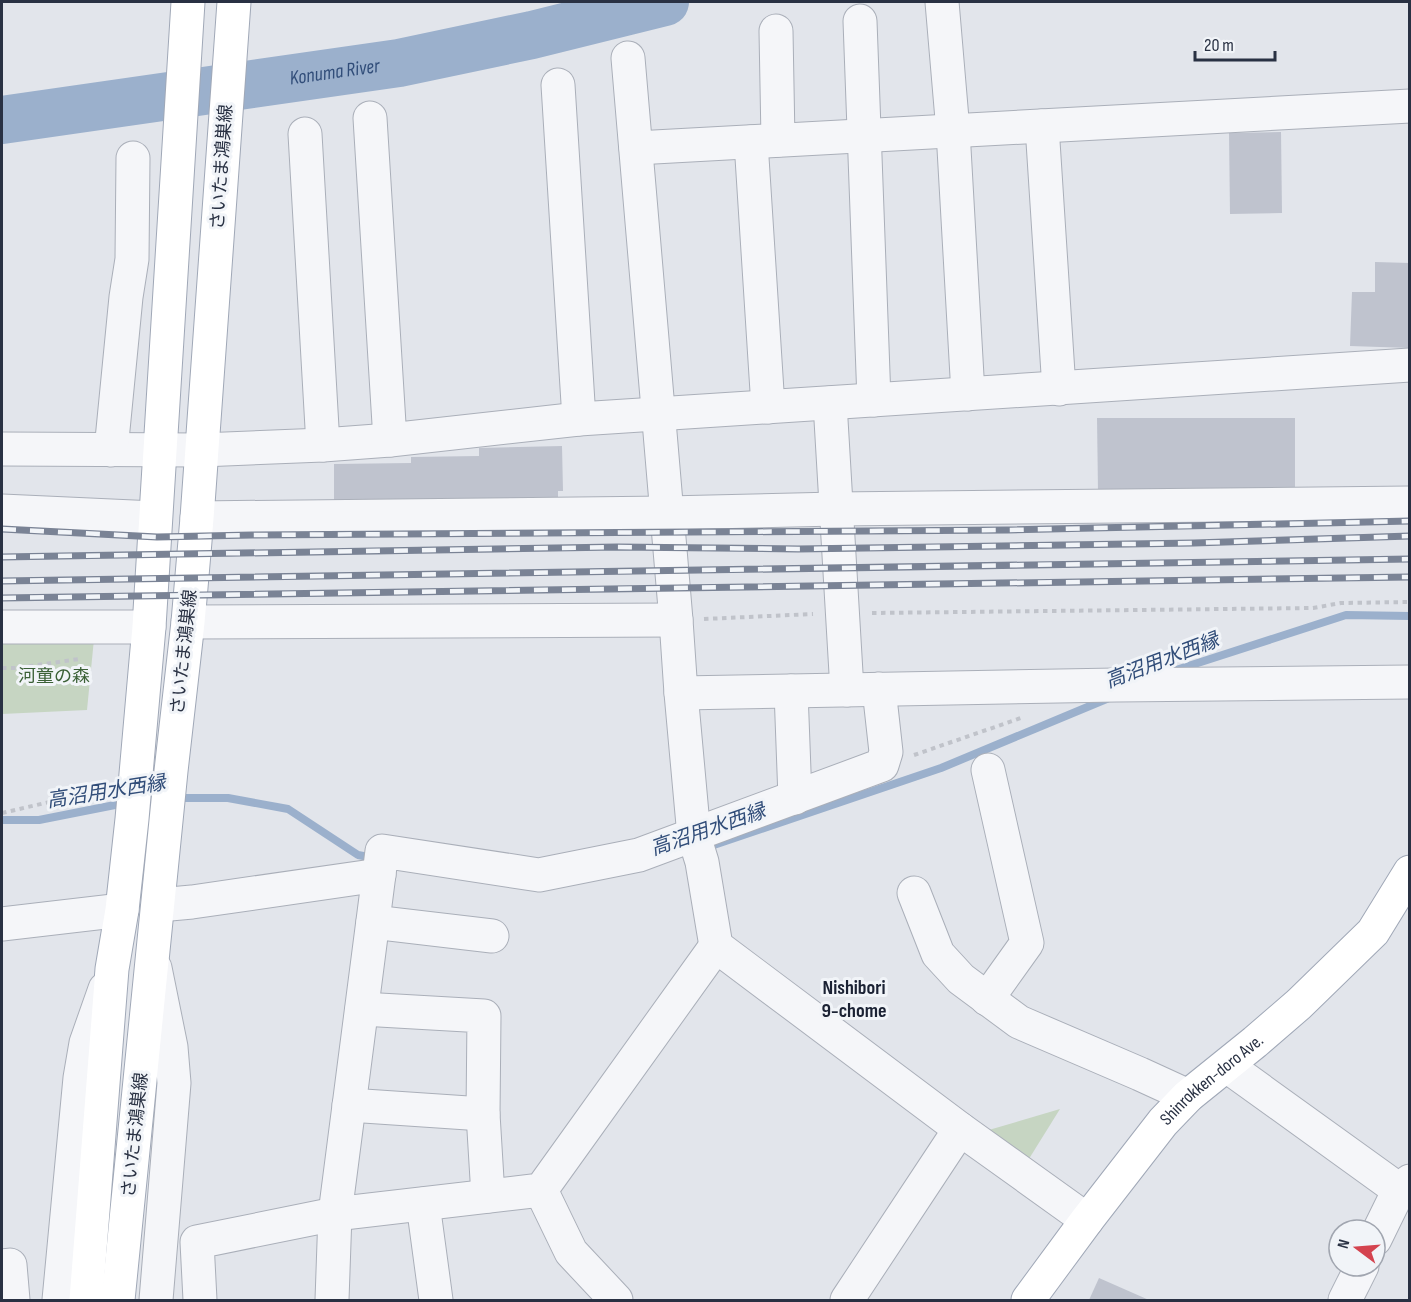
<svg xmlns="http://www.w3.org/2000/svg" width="1411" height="1302" font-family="'Sofia Sans Condensed','Noto Sans JP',sans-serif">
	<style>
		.green { fill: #c6d5c2 }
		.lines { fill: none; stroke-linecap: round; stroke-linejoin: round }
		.stream { stroke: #9bb0cc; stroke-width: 8 }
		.river { stroke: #9bb0cc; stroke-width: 48 }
		.building { fill: #bfc3ce }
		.minor-casing { stroke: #aaafb9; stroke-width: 35 }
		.major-casing { stroke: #a0a8b7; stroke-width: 35 }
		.path { stroke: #c0c3ca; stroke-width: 4; stroke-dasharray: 4.5 4.5; stroke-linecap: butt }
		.minor { stroke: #f5f6f9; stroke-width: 33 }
		.major { stroke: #fff; stroke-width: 33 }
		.rail-casing { stroke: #7a8395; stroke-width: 7 }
		.rail { stroke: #f1f4f8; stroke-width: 4.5; stroke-dasharray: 14; stroke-linecap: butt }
		.labels { text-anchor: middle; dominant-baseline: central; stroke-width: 6; stroke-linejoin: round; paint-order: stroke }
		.street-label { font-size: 18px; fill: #293143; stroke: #f1f4f8 }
		.park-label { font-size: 18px; fill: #3b6036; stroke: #f1f4f8 }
		.water-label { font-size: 20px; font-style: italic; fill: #314d79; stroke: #f1f4f8 }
		.neighbourhood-label { font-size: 20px; font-weight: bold; fill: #1b2234; stroke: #f1f4f8 }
	</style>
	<rect width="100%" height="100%" fill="#e2e5eb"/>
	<!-- green -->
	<g class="green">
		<polygon points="94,639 87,710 2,714 2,642"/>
		<polygon points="1060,1109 1027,1162 982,1132"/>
	</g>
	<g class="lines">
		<!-- stream -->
		<g class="stream">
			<polyline points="1173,671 1346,615 1410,616"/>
			<polyline points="174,798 228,798 288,809 358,855 374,858"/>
			<polyline points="2,820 39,820 125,803"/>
			<polyline points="705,848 941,768 1109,698"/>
		</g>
		<!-- river -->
		<path class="river" id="s1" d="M2,120L399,63L532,35L665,2"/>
	</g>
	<!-- building -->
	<g class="building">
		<polygon points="1281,132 1282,213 1230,214 1229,133"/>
		<polygon points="1375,262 1410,263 1410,348 1350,346 1352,292 1375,292"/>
		<polygon points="1097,418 1295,418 1295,491 1098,491"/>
		<polygon points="562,446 563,491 558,491 558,500 334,504 334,464 411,463 411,457 479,456 479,448"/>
		<polygon points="1099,1278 1149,1300 1089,1300"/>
	</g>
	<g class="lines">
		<defs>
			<g id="minor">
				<polyline points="942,2 953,131 968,394"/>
				<polyline points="860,21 874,400"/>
				<polyline points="776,31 778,140"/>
				<polyline points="628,58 676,620 681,693 694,836 702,862 716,946 960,1129 1087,1220"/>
				<polyline points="558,85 579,419"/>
				<polyline points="370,118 390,440"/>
				<polyline points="1042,126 1059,389"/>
				<polyline points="305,134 323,445"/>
				<polyline points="751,142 768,407"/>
				<polyline points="636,148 1410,106"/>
				<polyline points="830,403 847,690"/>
				<polyline points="2,449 201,450 323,445 390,440 579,419 1410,365"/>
				<polyline points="111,450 126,297 132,259 133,158"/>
				<polyline points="2,511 155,518"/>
				<polyline points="197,518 667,513 836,509 1410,503"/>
				<polyline points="188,622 676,620"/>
				<polyline points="2,627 149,627"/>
				<polyline points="791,691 795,798"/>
				<polyline points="681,693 1116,685 1410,682"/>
				<polyline points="914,893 938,954 961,979 1019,1022 1140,1074 1188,1096"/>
				<polyline points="159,905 192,902 379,875"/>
				<polyline points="373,922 492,936"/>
				<polyline points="2,924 122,910"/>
				<polyline points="155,968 171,1047 174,1083 156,1300"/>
				<polyline points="987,999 1027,943 988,770"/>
				<polyline points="362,1009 484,1016 483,1114 488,1196"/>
				<polyline points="1227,1066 1399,1190"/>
				<polyline points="349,1105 483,1114"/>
				<polyline points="541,1190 571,1252 616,1300"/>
				<polyline points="423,1204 436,1300"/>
				<polyline points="1375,1239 1399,1190 1410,1181"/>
				<polyline points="2,1266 10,1265 13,1300"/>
				<polyline points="59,1300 80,1078 86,1043 105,989"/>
				<polyline points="200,1300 197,1242 335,1214 541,1190 716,946"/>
				<polyline points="332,1300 335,1214 382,851 539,875 639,855 882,765 886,752 879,689"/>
				<polyline points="847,1300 960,1129"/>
				<polyline points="1345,1300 1362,1266"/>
			</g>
			<g id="major">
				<polyline points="86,1300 112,969 122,910 132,819 149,627 188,2"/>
				<polyline points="118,1300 171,771 188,622 197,518 234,2"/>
				<path id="s2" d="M1028,1300L1087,1220L1163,1122L1188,1096L1255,1042L1299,1004L1373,932L1410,872"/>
			</g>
		</defs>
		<!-- minor casing -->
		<use href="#minor" class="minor-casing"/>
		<!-- major casing -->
		<use href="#major" class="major-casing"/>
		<!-- path -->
		<g class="path">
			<polyline points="872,613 1313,608 1341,603 1410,602"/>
			<polyline points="704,619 813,614"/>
			<polyline points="2,668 17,668 79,659"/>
			<polyline points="914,755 1021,718"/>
			<path d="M2,813L58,800C69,789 89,788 105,785"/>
		</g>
		<!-- minor -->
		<use href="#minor" class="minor"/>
		<!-- major -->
		<use href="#major" class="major"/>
		<defs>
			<g id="rail">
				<polyline points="2,529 157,537 252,535 1008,530 1410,521"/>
				<polyline points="2,557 617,547 798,549 1194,543 1410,536"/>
				<polyline points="2,581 1410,559"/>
				<polyline points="2,598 1410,577"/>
			</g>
		</defs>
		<!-- rail casing -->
		<use href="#rail" class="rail-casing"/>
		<!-- rail -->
		<use href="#rail" class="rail"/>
	</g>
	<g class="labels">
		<!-- street labels -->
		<g class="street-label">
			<text transform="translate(222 167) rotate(-86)">さいたま鴻巣線</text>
			<text transform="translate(184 652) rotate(-84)">さいたま鴻巣線</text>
			<text stroke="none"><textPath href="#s2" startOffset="288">Shinrokken-doro Ave.</textPath></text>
			<text transform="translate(135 1135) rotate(-84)">さいたま鴻巣線</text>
		</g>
		<!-- park labels -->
		<g class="park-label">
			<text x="54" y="676">河童の森</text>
		</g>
		<!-- water labels -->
		<g class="water-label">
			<text stroke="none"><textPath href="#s1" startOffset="336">Konuma River</textPath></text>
			<text transform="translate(1162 661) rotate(-21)">高沼用水西縁</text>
			<text transform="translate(106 792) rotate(-9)">高沼用水西縁</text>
			<text transform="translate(708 830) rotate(-19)">高沼用水西縁</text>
		</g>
		<!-- neighbourhood labels -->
		<g class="neighbourhood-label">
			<text x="854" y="988">Nishibori<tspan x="854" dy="23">9-chome</tspan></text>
		</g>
	</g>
	<!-- border -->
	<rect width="1411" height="1302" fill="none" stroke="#293143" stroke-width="6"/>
	<!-- north arrow -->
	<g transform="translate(1357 1248) rotate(286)"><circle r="28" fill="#f1f4f8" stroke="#a1a6b0" stroke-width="1.5"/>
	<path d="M0-4.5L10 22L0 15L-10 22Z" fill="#d4434f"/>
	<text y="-9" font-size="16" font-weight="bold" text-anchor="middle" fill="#293143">N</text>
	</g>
	<!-- scale -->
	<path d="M1195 51v9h80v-9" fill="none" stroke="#293143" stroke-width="3"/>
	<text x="1204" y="51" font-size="18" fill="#293143" stroke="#f1f4f8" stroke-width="4.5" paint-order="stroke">20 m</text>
</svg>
